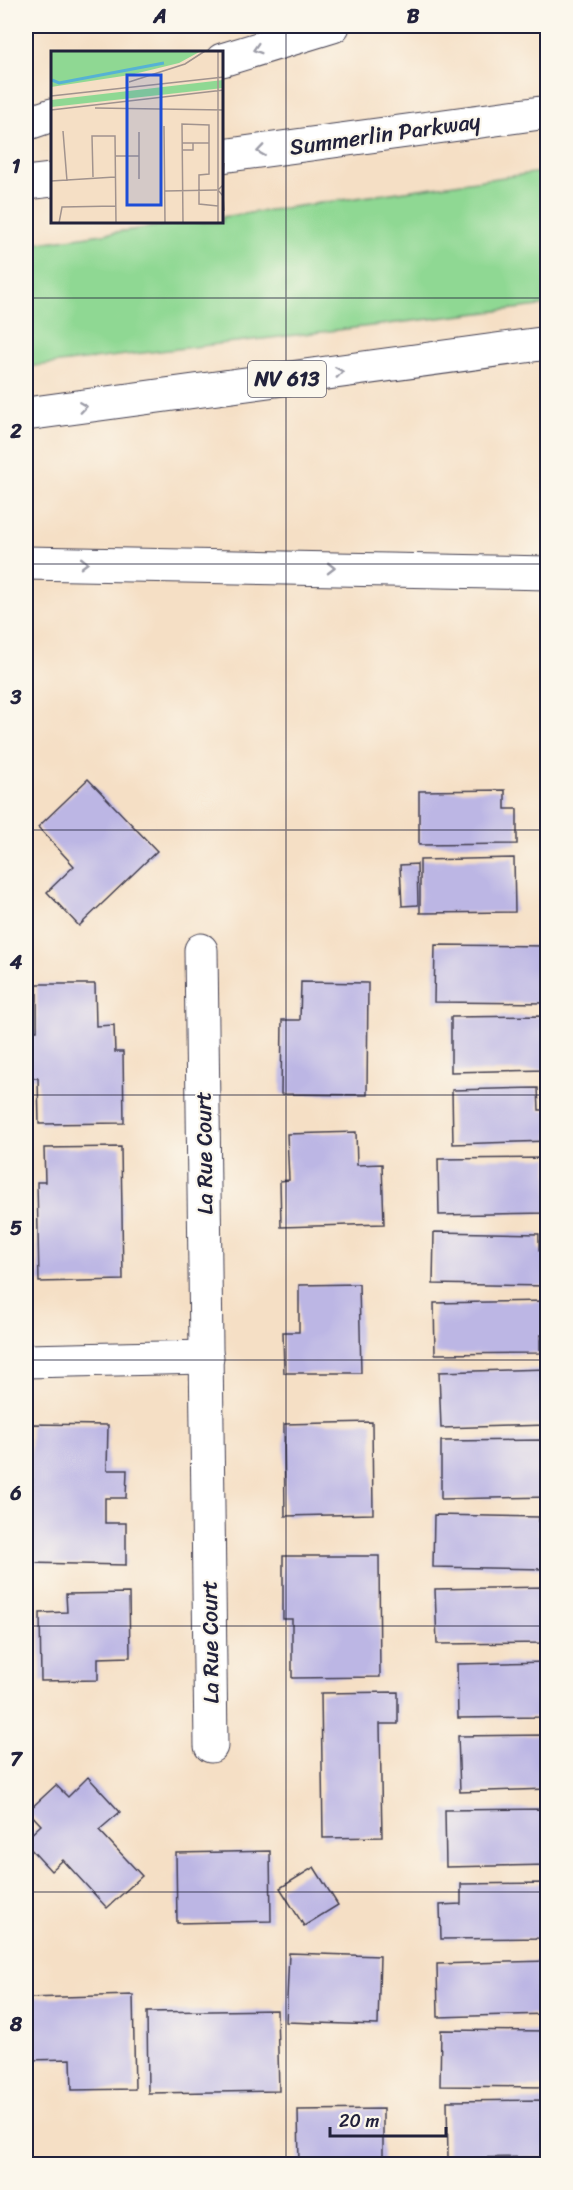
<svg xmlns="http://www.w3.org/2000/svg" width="573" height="2190" font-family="Sriracha,sans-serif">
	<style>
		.green { fill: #8fd893; stroke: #587d67; stroke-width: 1.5 }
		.building { fill: #bcb6e4 }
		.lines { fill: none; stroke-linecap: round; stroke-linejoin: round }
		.street-casing { stroke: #423e50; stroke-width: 35 }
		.highway-casing { stroke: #423e50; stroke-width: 35 }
		.street { stroke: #fff; stroke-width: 33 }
		.highway { stroke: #fff; stroke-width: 33 }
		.oneway { stroke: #9c9ca7 }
		.grid { fill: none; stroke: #22223b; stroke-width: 1.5; stroke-opacity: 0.55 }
		.labels { text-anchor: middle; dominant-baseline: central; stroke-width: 4.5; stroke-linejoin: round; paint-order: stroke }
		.shield { fill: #fbf7ec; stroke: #636270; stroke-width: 1.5 }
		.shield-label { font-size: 21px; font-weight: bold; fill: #22223b }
		.street-label { font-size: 22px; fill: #22223b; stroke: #fbf7ec }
		.inset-river { fill: none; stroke: #56b2d4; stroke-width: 3 }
		.inset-road { fill: none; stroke: #a1938e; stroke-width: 1.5 }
		.view { fill: #1d4ed8; fill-opacity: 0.15; stroke: #1d4ed8; stroke-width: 3 }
		.inset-edge { fill: none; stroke: #22223b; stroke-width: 3 }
		.neatline { fill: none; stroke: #22223b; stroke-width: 2 }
		.grid-label { font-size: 20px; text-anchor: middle; font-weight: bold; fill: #22223b }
	</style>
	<rect width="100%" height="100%" fill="#fbf7ec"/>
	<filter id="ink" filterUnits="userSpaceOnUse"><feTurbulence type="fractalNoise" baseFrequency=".0167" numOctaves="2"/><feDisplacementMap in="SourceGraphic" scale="12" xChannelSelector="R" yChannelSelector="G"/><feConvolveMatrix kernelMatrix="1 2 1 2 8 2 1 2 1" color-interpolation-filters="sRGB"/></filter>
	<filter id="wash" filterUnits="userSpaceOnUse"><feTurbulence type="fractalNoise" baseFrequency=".008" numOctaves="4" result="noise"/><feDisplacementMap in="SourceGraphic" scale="24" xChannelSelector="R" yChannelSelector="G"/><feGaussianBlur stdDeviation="1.35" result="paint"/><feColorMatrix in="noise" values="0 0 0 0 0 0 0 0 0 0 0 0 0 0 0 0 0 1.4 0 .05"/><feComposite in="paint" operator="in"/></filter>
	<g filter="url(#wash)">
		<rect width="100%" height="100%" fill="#f5dfc5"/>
		<!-- green -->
		<polygon class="green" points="547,171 547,305 26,367 26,245 187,222 222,222 222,217"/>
		<g id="blocks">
			<!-- building -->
			<g class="building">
				<polygon points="88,779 157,851 79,926 47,892 74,866 38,827"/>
				<polygon points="505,790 505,809 517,809 517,844 419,845 419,791"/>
				<polygon points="514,858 515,912 420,913 420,860"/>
				<polygon points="417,864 418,905 402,906 400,865"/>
				<polygon points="435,945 548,946 548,1003 434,1002"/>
				<polygon points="301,982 368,983 367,1095 281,1094 282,1020 300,1020"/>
				<polygon points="37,984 95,984 96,1026 114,1025 115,1052 123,1052 124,1123 39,1124 38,1078 27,1078 26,1031 37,1031"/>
				<polygon points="545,1016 546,1070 451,1072 451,1017"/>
				<polygon points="538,1088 539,1110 548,1110 548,1141 453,1144 452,1090"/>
				<polygon points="356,1132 357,1165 382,1164 384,1224 281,1227 280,1181 289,1180 287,1134"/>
				<polygon points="121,1147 123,1280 39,1282 37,1182 45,1182 44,1148"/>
				<polygon points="548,1158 548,1213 439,1215 438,1159"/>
				<polygon points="434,1232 539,1234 539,1250 548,1250 548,1286 433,1284"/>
				<polygon points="359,1284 361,1373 284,1373 283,1332 299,1332 299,1285"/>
				<polygon points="548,1301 548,1335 540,1335 540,1353 435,1354 434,1303"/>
				<polygon points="548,1369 548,1425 441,1428 439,1372"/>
				<polygon points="372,1422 373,1514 285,1516 284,1424"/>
				<polygon points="31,1424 108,1425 107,1470 127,1470 126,1498 105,1498 105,1523 126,1523 126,1565 28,1563"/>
				<polygon points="548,1440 548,1497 441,1499 441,1441"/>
				<polygon points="434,1515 539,1517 539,1535 548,1535 548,1569 433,1567"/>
				<polygon points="283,1556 379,1556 380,1677 292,1678 292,1619 283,1619"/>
				<polygon points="548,1587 548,1643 437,1644 435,1589"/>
				<polygon points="129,1593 130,1657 98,1658 98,1680 41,1681 40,1613 67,1612 66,1594"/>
				<polygon points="548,1662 548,1717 458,1718 457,1664"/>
				<polygon points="398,1692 398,1724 380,1724 382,1837 323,1838 321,1693"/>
				<polygon points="548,1735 548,1789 460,1792 458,1736"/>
				<polygon points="88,1777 120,1812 99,1830 142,1876 107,1908 63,1860 51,1871 26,1844 26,1839 41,1825 28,1811 56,1785 68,1797"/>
				<polygon points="548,1809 548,1865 446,1867 445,1810"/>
				<polygon points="270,1851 271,1921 177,1923 176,1853"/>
				<polygon points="314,1867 338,1905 304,1926 280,1888"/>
				<polygon points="548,1883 548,1938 441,1939 440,1905 461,1904 461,1884"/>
				<polygon points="289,1953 380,1956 378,2025 286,2022"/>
				<polygon points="548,1961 548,2014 438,2017 437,1964"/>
				<polygon points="133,1995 135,2089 72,2090 71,2059 28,2060 27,1998"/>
				<polygon points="277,2010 279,2091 148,2093 147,2012"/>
				<polygon points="441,2030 548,2031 548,2087 440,2086"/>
				<polygon points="548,2100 548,2157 448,2158 447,2101"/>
				<polygon points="383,2109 383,2164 299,2164 298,2110"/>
			</g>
		</g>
	</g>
	<g filter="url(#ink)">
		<use href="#blocks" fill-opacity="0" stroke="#423e50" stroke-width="1.5"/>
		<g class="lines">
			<defs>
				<g id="street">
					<polyline points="201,950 211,1746"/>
					<polyline points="26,1361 207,1357"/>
				</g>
				<g id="highway">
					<polyline points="222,60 333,26"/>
					<polyline points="26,124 52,115"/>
					<polyline points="222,156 548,112"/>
					<polyline points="26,183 52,180"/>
					<polyline points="26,414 548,343"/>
					<polyline points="26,563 548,573"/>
				</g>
			</defs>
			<!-- street casing -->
			<use href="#street" class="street-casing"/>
			<!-- highway casing -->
			<use href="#highway" class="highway-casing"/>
			<!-- street -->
			<use href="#street" class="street"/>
			<!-- highway -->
			<use href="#highway" class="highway"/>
		</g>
		<!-- one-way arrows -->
		<defs><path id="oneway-chevron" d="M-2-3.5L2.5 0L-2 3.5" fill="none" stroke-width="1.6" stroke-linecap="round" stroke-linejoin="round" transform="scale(1.5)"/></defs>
		<g class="oneway">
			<use href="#oneway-chevron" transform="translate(257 49) rotate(163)"/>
			<use href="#oneway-chevron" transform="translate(261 151) rotate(172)"/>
			<use href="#oneway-chevron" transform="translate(339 372) rotate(-8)"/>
			<use href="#oneway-chevron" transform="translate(83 407) rotate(-8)"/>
			<use href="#oneway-chevron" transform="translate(84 563) rotate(1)"/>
			<use href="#oneway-chevron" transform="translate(331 568) rotate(1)"/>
		</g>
	</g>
	<!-- grid -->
	<path class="grid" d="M286,26V2164M26,298H548M26,564H548M26,830H548M26,1095H548M26,1360H548M26,1626H548M26,1892H548"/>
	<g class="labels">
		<!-- shield labels -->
		<rect class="shield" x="248" y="361" width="78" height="36" rx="4.5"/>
		<g class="shield-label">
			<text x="287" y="379">NV 613</text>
		</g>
		<!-- street labels -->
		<g class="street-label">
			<text transform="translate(385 134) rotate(-8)">Summerlin Parkway</text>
			<text transform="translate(204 1153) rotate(-91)">La Rue Court</text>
			<text transform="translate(210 1642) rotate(-91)">La Rue Court</text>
		</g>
	</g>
	<!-- overview -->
	<g transform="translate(51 51)">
		<rect width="172" height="172" fill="#f5dfc5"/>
		<path d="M0,0H150L128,12L79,24L0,36ZM172,29V37L0,56V49Z" fill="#8fd893"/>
		<path class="inset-river" d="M1,29L8,32L113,12"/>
		<path class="inset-road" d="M78,31L134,13L154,0M0,45L173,26M44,57L173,59M0,59L173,39M113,75L114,172M12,80L16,130M88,81V128M131,92H158M131,99H142V92M64,105H88M42,126L41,85H64L65,172M0,130L64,126M167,139L172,134L173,112M167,139L172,145L173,160M114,140L166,139M8,172L11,156L65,155M132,172L131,73L158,74V123L148,124V153L167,155M167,172V0"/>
		<path class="view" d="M76,24H110V154H76Z"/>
		<rect width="172" height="172" class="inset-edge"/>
	</g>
	<!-- margin -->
	<rect width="573" height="2190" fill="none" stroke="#fbf7ec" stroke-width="66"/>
	<!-- scale -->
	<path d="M330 2127v9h116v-9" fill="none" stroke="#22223b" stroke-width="3"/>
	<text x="339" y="2127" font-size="18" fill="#22223b" stroke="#fbf7ec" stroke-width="4.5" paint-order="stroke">20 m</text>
	<rect x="33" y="33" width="507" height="2124" class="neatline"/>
	<g class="grid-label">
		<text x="160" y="23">A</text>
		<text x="413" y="23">B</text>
		<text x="16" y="173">1</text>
		<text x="16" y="438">2</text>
		<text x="16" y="704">3</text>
		<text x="16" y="969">4</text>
		<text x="16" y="1235">5</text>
		<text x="16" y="1500">6</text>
		<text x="16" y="1766">7</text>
		<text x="16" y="2031">8</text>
	</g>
</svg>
